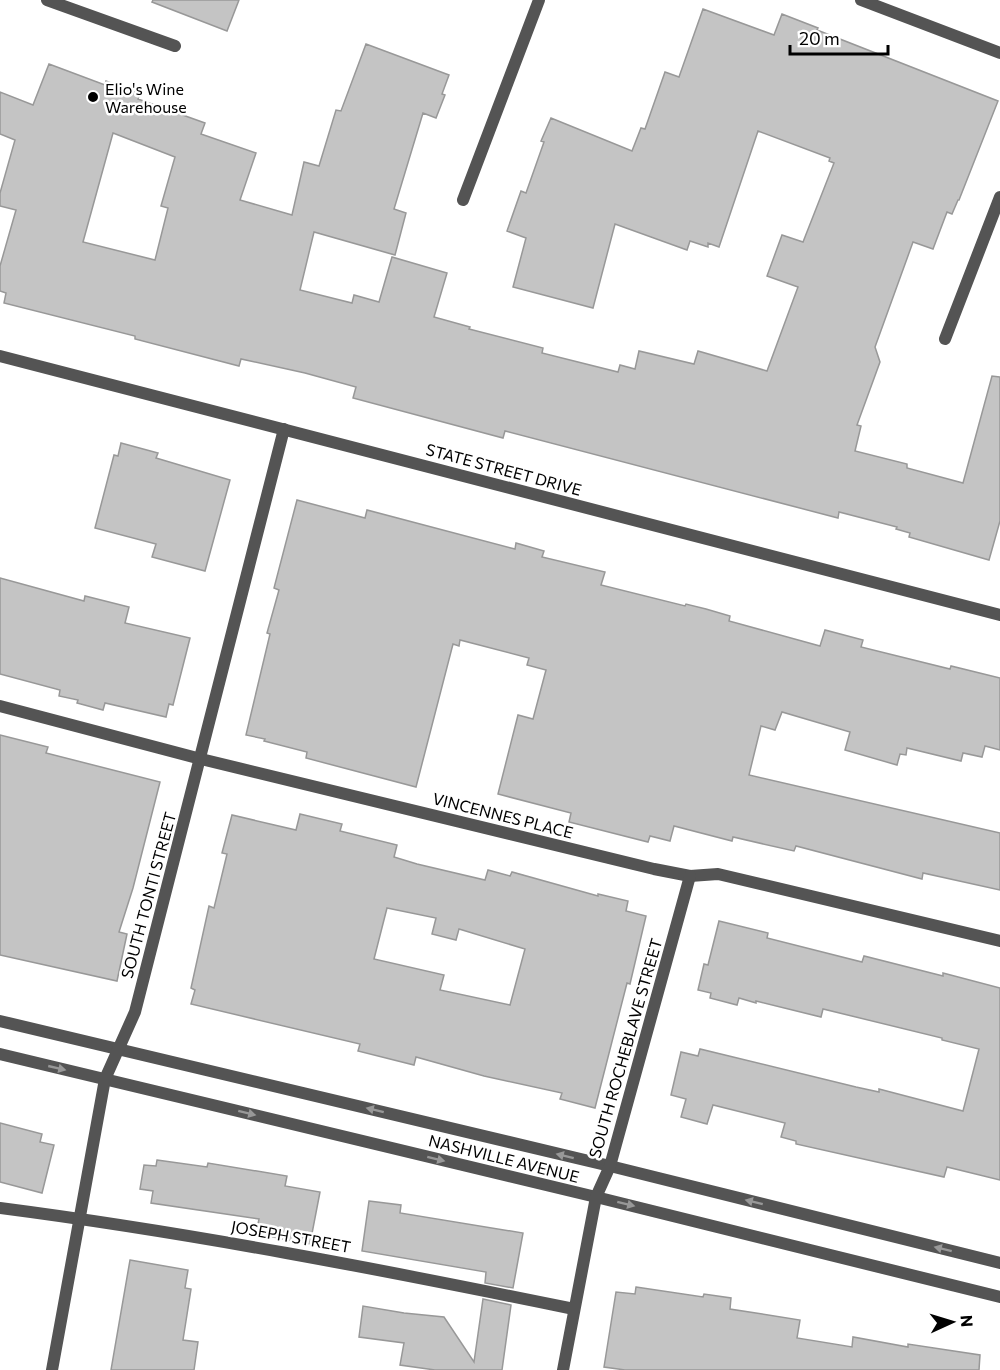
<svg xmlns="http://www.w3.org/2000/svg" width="1000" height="1370" font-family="Commissioner,sans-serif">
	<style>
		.building { fill: #c4c4c4; stroke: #989898; stroke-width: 1.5; fill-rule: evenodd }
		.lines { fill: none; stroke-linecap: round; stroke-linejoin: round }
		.lane { stroke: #545454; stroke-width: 12 }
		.street { stroke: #545454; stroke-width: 12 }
		.oneway { fill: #989898 }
		.poi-dot { fill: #000; stroke: #fff; stroke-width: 2 }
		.labels { text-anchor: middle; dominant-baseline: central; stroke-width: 5; stroke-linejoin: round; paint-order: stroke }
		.poi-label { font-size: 16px; fill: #000; stroke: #fff; text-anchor: start }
		.street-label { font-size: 16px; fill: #000; stroke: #fff }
	</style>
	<rect width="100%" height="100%" fill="#fff"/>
	<!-- building -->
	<g class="building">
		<polygon points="153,0 239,0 227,31 152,2"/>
		<path d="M703,9L774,35L782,14L818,28L817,30L998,101L959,200H958L952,214L947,212L933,249L913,242L875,347L880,362L857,425L861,426L855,451L907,464V468L963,483L992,376L1000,377V521L989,560L909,537L910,533L896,529L897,527L839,512L838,518L505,431L503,438L353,398L356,387L305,373L241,359L239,366L135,339V336L4,303L6,293L0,291V266L16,210L0,206V193L15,140L0,134V92L33,105L49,64L105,85L106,81L140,94L138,99L205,123L201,134L256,153L240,200L292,215L304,162L319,166L336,110L341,111L366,44L449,75L442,94L445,95L436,118L423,113L394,209L406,213L395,255L314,232L300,290L352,303L354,295L379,302L392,257L447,273L434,317L470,327L469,329L543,348L542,353L618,372L620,365L635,369L639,351L694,364L698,351L767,371L798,287L767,276L782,235L803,242L834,163L829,161L830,158L758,131L719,247L708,243V247L690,241L687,250L615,224L593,308L513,287L526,238L507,231L521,191L526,193L544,142L541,141L551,118L632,151L641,128L645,129L665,72L679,77ZM113,133L175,157L161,206L168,208L155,260L83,242Z"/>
		<polygon points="121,443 158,453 156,458 230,480 205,571 152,557 156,544 95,528 114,455 118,456"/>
		<polygon points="297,500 365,518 367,510 515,549 516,543 544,551 542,557 605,572 601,585 685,606 686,604 706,609 730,616 729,621 820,646 825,630 863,640 861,647 950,669 951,666 1000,678 1000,750 985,746 982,757 963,753 961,761 907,748 906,755 900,754 897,765 845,750 850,732 782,712 775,730 761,726 749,775 1000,833 1000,890 923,873 922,879 796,846 794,851 733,837 732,841 674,826 670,841 650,836 648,842 569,822 571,813 498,794 518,715 533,719 546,670 527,665 529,658 460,640 459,646 453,644 416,787 306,758 307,752 264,741 265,739 246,735 270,634 267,633 279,590 274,588"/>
		<polygon points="0,578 84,601 85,596 129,607 125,623 190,638 173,705 169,704 166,717 105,703 103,710 77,703 78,700 59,696 60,690 0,674"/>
		<polygon points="0,735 48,747 46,753 160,782 133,888 119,932 127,934 117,981 0,955"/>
		<path d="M300,814L342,824L340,831L397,845L394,857L417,864L485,880L488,870L510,876L512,872L598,896V894L628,901L626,911L646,916L630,984L627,983L595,1108L560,1099L562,1093L484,1076L416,1057L414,1065L358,1051L360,1044L191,1004L195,990L191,988L209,906L214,908L227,854L222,853L232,815L296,830ZM387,908L436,918L432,934L456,940L459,929L525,949L510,1005L440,990L444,975L374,959Z"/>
		<polygon points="719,921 768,933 767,938 862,962 864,956 943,976 943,973 1000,988 1000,1180 947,1167 944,1177 796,1144 796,1141 781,1137 785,1123 713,1105 707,1124 681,1117 686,1099 671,1095 681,1052 698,1056 700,1049 856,1087 879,1092 879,1089 963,1111 979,1049 942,1040 942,1038 823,1009 821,1017 756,1001 756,1003 739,998 737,1005 710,998 711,993 698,990 704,964 708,965"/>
		<polygon points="0,1123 42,1134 40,1142 54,1145 42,1193 0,1182"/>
		<polygon points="157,1160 207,1167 208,1163 287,1176 285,1186 320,1192 310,1244 256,1234 259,1219 151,1203 153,1191 140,1189 144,1165 156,1166"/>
		<polygon points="369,1201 401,1205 400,1213 523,1233 513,1288 485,1283 486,1272 362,1251"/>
		<polygon points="130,1260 188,1270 185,1288 191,1289 183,1340 198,1342 194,1370 111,1370"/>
		<polygon points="636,1287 703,1297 704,1294 731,1298 730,1309 800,1320 797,1338 852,1347 853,1337 908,1347 908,1344 980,1355 979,1370 625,1370 604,1367 616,1292 635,1294"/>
		<polygon points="483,1299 511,1305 502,1370 435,1370 400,1365 404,1343 359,1337 363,1306 404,1313 444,1317 474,1362"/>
	</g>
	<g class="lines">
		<!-- lane -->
		<g class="lane">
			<polyline points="47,0 175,46"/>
			<path d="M0,1208C193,1233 383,1270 574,1309"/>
		</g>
		<!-- street -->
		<g class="street">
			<polyline points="861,0 1000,53"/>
			<polyline points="463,200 539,0"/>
			<polyline points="945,339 1000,197"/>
			<polyline points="0,356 1000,615"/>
			<polyline points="0,706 201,759 654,869 690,876 718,874 1000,941"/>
			<polyline points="0,1021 610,1166 1000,1263"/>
			<polyline points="0,1054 596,1197 1000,1297"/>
			<polyline points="52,1370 105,1079 135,1012 284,429"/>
			<polyline points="563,1370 596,1197 610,1166 690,876"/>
		</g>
	</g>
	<!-- one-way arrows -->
	<defs><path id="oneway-solid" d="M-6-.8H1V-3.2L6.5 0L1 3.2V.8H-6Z" transform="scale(1.5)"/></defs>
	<g class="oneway">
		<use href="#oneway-solid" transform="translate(57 1068) rotate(13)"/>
		<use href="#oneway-solid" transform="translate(375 1110) rotate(-166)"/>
		<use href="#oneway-solid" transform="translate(247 1113) rotate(14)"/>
		<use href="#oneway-solid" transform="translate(565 1156) rotate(-166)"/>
		<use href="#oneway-solid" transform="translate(436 1159) rotate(14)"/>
		<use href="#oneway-solid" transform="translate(754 1202) rotate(-166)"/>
		<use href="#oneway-solid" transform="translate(626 1204) rotate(14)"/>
		<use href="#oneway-solid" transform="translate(943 1249) rotate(-166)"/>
	</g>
	<!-- markers -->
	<circle class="poi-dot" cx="93" cy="97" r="6"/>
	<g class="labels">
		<!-- poi labels -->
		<g class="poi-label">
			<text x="105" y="88">Elio's Wine<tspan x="105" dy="18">Warehouse</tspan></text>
		</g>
		<!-- street labels -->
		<g class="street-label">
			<text transform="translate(504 469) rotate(15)">STATE STREET DRIVE</text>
			<text transform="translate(503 815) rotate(14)">VINCENNES PLACE</text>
			<text transform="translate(148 895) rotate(-75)">SOUTH TONTI STREET</text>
			<text transform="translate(625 1048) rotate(-74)">SOUTH ROCHEBLAVE STREET</text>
			<text transform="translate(504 1158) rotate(14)">NASHVILLE AVENUE</text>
			<text transform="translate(291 1236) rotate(10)">JOSEPH STREET</text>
		</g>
	</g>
	<!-- north arrow -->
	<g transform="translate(952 1322) rotate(86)" stroke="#ffffff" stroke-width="4.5" paint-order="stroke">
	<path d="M0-4.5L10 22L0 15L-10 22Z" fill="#000000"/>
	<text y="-9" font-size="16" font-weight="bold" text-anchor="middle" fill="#000000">N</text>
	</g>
	<!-- scale -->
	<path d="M790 45v9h98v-9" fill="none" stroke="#000000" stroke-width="3"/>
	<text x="799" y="45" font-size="18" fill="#000000" stroke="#ffffff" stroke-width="4.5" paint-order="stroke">20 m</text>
</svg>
